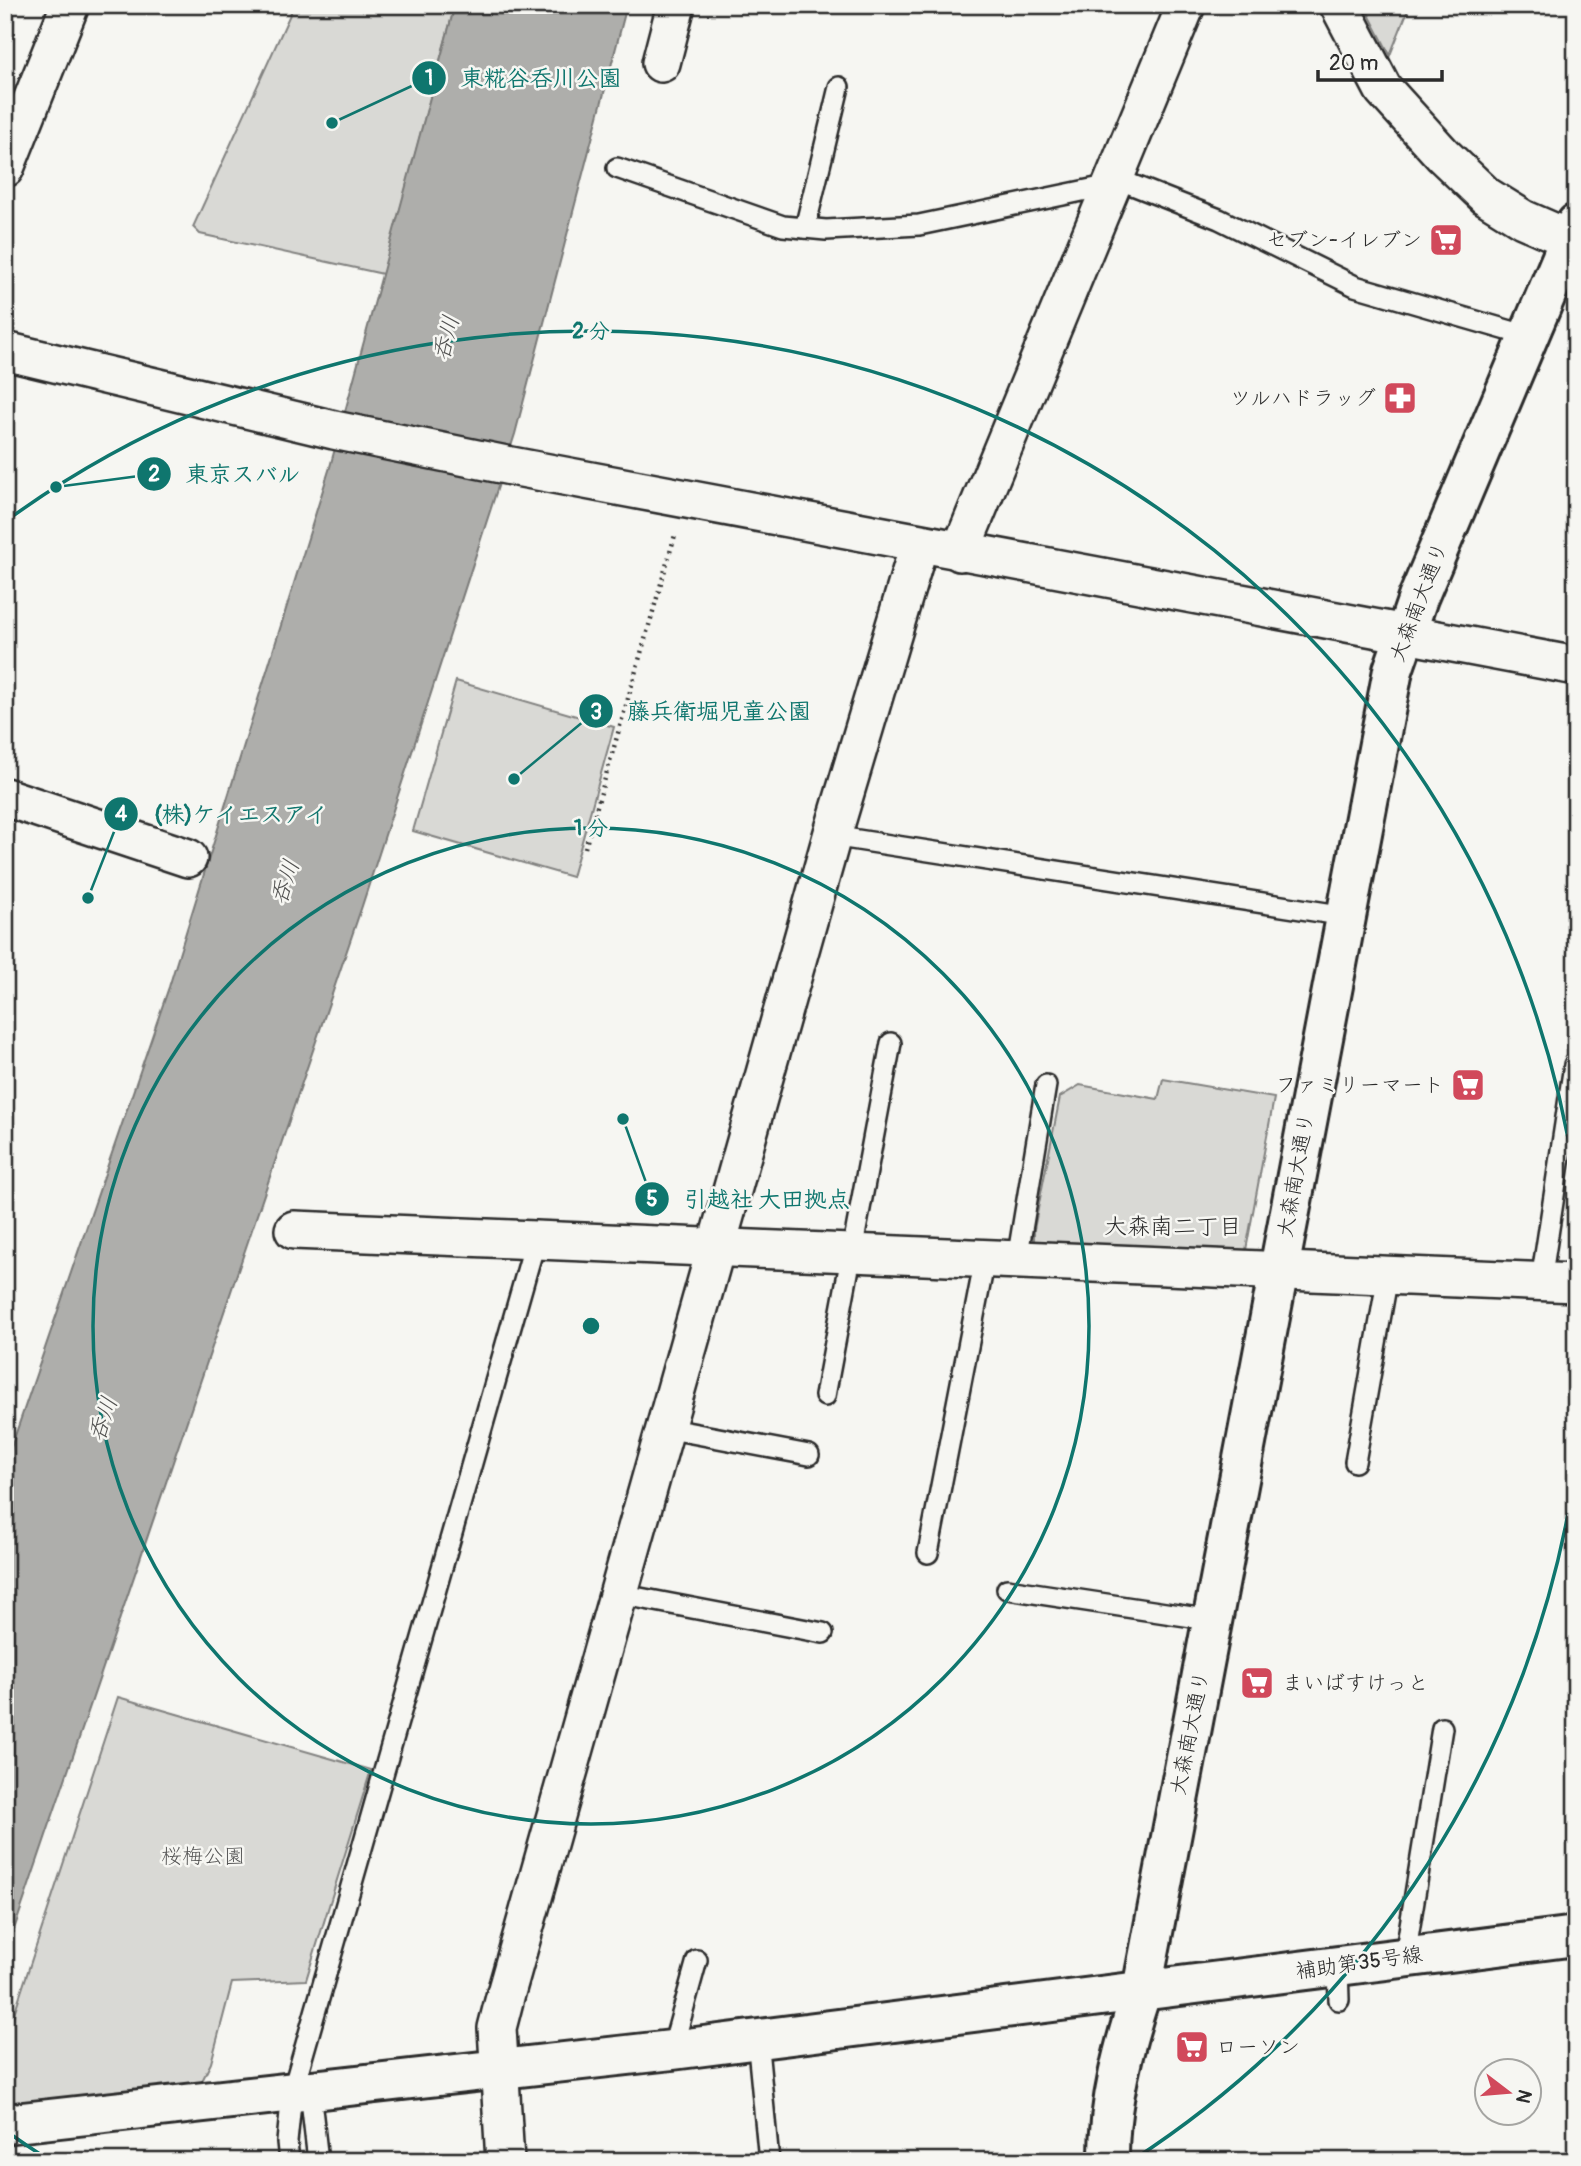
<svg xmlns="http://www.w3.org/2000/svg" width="1581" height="2166" font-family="Pangolin,'Klee One',sans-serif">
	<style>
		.park { fill: #d9d9d5; stroke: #828280; stroke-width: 2 }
		.water { fill: #aeaeab; stroke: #7a7a78; stroke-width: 2 }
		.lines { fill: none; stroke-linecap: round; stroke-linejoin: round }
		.service-casing { stroke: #2b2b2b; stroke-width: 24 }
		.minor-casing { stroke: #2b2b2b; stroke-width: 42 }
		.tertiary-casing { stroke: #2b2b2b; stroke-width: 44 }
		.path { stroke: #2b2b2b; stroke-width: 4.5; stroke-dasharray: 2 5; stroke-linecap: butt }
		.service { stroke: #f6f6f2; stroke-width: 19 }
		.minor { stroke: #f6f6f2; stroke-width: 37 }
		.tertiary { stroke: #f6f6f2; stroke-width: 38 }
		.ring { fill: none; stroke: #0f766e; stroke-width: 3.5 }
		.labels { text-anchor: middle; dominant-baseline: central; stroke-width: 5; stroke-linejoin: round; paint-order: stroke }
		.poi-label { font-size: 21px; fill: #2b2b2b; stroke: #f6f6f2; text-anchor: end }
		.street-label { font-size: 21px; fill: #2b2b2b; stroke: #f6f6f2 }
		.park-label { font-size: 21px; fill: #565656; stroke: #f6f6f2 }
		.water-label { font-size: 23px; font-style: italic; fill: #525251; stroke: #f6f6f2 }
		.neighbourhood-label { font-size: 23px; fill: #2b2b2b; stroke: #f6f6f2 }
		.centre { fill: #0f766e; stroke: #f6f6f2; stroke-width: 3.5 }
		.ring-label { font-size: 21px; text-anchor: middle; font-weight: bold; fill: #0f766e; stroke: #f6f6f2; stroke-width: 5; stroke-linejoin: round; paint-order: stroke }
		.leader { fill: none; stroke: #0f766e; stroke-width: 2.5 }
		.callout-dot { fill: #0f766e; stroke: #f6f6f2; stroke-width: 2.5 }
		.mark-label { font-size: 21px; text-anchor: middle; font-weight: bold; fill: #fff }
		.callout-label { font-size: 23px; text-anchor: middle; font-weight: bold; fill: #0f766e; stroke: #f6f6f2; stroke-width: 5; stroke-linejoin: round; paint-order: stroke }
	</style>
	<rect width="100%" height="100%" fill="#f6f6f2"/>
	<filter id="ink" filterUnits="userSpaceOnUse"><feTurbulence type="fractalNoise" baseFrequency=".0143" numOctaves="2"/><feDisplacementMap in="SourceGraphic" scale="14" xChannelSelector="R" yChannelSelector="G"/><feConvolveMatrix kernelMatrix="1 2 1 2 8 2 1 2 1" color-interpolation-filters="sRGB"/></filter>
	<g filter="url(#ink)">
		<!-- park -->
		<g class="park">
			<polygon points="281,5 455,5 383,274 200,234 193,227 292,10"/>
			<polygon points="1364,5 1410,5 1390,55"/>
			<polygon points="456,681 614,727 572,877 413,831"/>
			<polygon points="1163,1079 1274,1098 1246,1250 1034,1244 1034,1229 1060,1097 1080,1085 1158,1099"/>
			<polygon points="118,1697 371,1770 306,1980 232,1983 211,2063 201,2083 5,2109 5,2041"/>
		</g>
		<!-- water -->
		<polygon class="water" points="455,5 627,5 515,434 362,906 5,1956 5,1465 169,987 330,467"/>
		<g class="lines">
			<defs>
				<g id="service">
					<polyline points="617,168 783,226 826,230 919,225 1125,182 1219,219 1355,286 1528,336"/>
					<polyline points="805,228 839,87"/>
					<polyline points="826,839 832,836 1346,916"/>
					<polyline points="1017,1260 1046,1085"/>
					<polyline points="1541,1281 1574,1065"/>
					<polyline points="825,1396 891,1043"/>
					<polyline points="665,1428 809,1455"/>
					<polyline points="1355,1462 1388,1275"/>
					<polyline points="928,1553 985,1259"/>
					<polyline points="1007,1589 1212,1620"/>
					<polyline points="619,1594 823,1633"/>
					<polyline points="1405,1956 1442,1728"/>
					<polyline points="1338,1966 1339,2000"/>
					<polyline points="757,2038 769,2161"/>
					<polyline points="672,2050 697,1960"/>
					<polyline points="310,2091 318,2161"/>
					<polyline points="289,2161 287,2142 292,2093 536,1239"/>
				</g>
				<g id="minor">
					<polyline points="1339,5 1383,89 1443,155 1486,196 1523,219 1569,239"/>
					<polyline points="661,63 676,5"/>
					<polyline points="5,168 70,5"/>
					<polyline points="5,351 334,430 511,466 1576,666"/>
					<polyline points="960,552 1186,5"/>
					<polyline points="5,797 188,858"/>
					<polyline points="294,1230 1576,1283"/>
					<polyline points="505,2161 497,2028 506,1993 832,836 919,545"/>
				</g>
				<g id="tertiary">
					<polyline points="5,2124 672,2050 1576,1936"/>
					<path d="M1109,2161C1108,2104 1124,2044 1142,1990L1393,670L1418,598L1576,224"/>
				</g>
			</defs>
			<!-- service casing -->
			<use href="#service" class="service-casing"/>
			<!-- minor casing -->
			<use href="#minor" class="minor-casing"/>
			<!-- tertiary casing -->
			<use href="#tertiary" class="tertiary-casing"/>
			<!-- path -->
			<polyline class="path" points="585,848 675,535"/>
			<!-- service -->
			<use href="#service" class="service"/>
			<!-- minor -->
			<use href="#minor" class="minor"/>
			<!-- tertiary -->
			<use href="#tertiary" class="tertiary"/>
		</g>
	</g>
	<!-- distance rings -->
	<g class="ring">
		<circle cx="591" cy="1326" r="498"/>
		<path d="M1575 1473A995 995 0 0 1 1133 2160M49 2160A995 995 0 0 1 6 2131M6 521A995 995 0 0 1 1575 1179"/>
	</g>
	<!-- icons -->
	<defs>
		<symbol id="supermarket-square" viewBox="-11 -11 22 22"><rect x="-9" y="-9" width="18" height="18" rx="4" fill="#d1495b" stroke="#f6f6f2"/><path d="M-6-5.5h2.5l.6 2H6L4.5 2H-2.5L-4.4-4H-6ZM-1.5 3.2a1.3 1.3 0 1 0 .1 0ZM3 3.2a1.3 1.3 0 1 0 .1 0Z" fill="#fff"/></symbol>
		<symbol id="pharmacy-square" viewBox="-11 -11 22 22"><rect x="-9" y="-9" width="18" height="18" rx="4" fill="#d1495b" stroke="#f6f6f2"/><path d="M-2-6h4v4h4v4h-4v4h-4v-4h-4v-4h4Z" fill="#fff"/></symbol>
	</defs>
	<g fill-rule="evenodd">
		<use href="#supermarket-square" x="1427" y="221" width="38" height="38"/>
		<use href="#pharmacy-square" x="1381" y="379" width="38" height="38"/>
		<use href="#supermarket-square" x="1449" y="1066" width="38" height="38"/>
		<use href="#supermarket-square" x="1238" y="1664" width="38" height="38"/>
		<use href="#supermarket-square" x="1173" y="2028" width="38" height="38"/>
	</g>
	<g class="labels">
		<!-- poi labels -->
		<g class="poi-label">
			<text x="1422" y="240">セブン-イレブン</text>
			<text x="1376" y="398">ツルハドラッグ</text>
			<text x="1444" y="1085">ファミリーマート</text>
			<text x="1282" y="1683" text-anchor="start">まいばすけっと</text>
			<text x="1216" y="2047" text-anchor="start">ローソン</text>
		</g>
		<!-- street labels -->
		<g class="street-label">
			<text transform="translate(1419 602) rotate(-69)">大森南大通り</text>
			<text transform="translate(1296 1175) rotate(-80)">大森南大通り</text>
			<text transform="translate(1190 1733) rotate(-79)">大森南大通り</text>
			<text transform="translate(1359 1963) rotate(-8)">補助第35号線</text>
		</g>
		<!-- park labels -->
		<g class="park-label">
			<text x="203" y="1856">桜梅公園</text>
		</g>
		<!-- water labels -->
		<g class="water-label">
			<text transform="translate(446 338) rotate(-75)">呑川</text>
			<text transform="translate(285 882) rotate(-71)">呑川</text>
			<text transform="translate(103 1419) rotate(-71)">呑川</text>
		</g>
		<!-- neighbourhood labels -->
		<g class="neighbourhood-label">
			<text x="1173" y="1226">大森南二丁目</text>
		</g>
	</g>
	<circle cx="591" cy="1326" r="10" class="centre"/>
	<g class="ring-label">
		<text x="591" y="338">2 分</text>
		<text x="591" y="835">1 分</text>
	</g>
	<!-- callouts -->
	<path class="leader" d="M332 123L429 78M56 487L154 474M514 779L596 711M88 898L121 814M623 1119L652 1199"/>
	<g class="callout-dot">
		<circle cx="332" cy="123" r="7"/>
		<circle cx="56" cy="487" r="7"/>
		<circle cx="514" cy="779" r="7"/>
		<circle cx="88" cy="898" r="7"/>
		<circle cx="623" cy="1119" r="7"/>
		<circle cx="429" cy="78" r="18"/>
		<circle cx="154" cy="474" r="18"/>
		<circle cx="596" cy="711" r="18"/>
		<circle cx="121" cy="814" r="18"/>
		<circle cx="652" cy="1199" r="18"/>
	</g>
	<g class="mark-label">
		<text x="429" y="85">1</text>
		<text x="154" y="481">2</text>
		<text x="596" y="719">3</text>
		<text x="121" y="821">4</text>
		<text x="652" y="1206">5</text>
	</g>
	<g class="callout-label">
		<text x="541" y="86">東糀谷呑川公園</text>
		<text x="243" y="482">東京スバル</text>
		<text x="719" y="719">藤兵衛堀児童公園</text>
		<text x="241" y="822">(株)ケイエスアイ</text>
		<text x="767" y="1207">引越社 大田拠点</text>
	</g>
	<!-- margin -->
	<rect width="1581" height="2166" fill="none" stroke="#f6f6f2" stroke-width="28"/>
	<rect x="14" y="14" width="1553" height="2138" fill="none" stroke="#2b2b2b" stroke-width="2.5" filter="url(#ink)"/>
	<!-- north arrow -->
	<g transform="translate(1508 2092) rotate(106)"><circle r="33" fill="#f6f6f2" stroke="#a5a5a2" stroke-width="2"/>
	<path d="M0-5L12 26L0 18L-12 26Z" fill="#d1495b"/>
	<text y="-10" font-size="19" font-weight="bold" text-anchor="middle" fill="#2b2b2b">N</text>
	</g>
	<!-- scale -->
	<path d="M1318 70v10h124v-10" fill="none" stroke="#2b2b2b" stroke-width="3.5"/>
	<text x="1329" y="70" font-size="21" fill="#2b2b2b" stroke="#f6f6f2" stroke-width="5" paint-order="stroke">20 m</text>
</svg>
